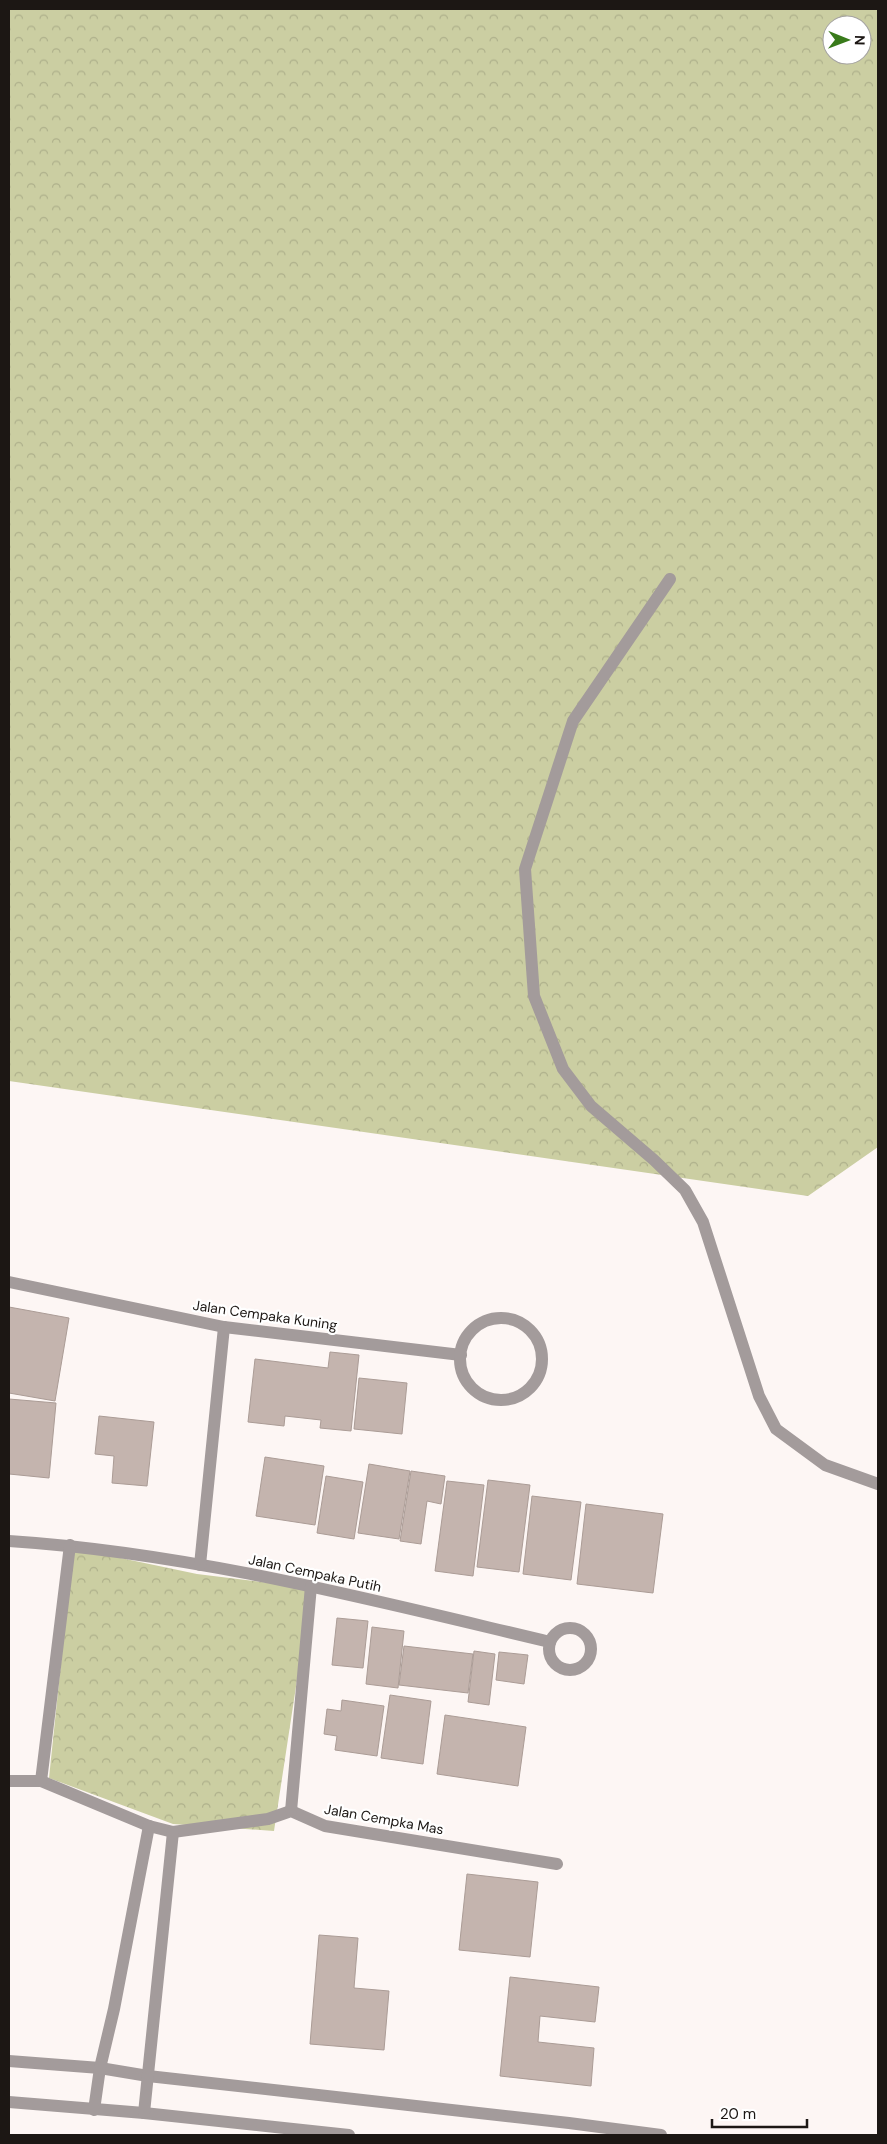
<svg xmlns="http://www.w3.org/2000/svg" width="887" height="2144" font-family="'DM Sans',sans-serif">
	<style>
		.forest { fill: url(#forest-crowns); fill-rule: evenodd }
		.building { fill: #c4b4ae; stroke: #ab9c96 }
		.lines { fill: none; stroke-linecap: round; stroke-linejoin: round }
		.lane { stroke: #a39b9b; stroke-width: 12 }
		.street { stroke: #a39b9b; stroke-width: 12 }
		.labels { text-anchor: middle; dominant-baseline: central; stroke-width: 4.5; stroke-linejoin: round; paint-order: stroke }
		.street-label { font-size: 14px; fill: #1c1714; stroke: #fff }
	</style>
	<defs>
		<pattern id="forest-crowns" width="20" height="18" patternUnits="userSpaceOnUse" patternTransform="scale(1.25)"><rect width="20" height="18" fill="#cbcea2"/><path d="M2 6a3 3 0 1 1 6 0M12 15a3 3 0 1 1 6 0" fill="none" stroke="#aeb08b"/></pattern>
	</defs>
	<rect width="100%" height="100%" fill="#fdf6f4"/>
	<!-- forest -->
	<g class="forest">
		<path d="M9,9H878V1147L808,1196L9,1081ZM832,25H862V55H832Z"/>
		<polygon points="73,1548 197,1574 311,1588 274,1831 173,1824 49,1778"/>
	</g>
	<!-- building -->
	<g class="building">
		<polygon points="9,1307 69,1318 55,1401 9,1393"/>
		<polygon points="330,1352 359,1355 351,1431 320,1428 321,1420 285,1416 284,1426 248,1422 255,1359 328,1368"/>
		<polygon points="359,1378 407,1383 402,1434 354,1429"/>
		<polygon points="9,1399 56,1403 49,1478 9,1474"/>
		<polygon points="99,1416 154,1422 147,1486 112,1483 114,1456 95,1454"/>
		<polygon points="265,1457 324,1466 315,1525 256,1516"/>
		<polygon points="369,1464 410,1471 399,1539 358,1533"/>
		<polygon points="411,1471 445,1476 441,1504 427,1501 421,1544 400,1541"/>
		<polygon points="326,1476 363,1482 354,1539 317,1533"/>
		<polygon points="488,1480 530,1485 519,1572 477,1567"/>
		<polygon points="447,1481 484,1485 473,1576 435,1571"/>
		<polygon points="532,1496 581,1502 571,1580 523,1574"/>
		<polygon points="586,1504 663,1514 653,1593 577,1584"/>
		<polygon points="337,1618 368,1621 363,1668 332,1665"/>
		<polygon points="372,1627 404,1631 398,1688 366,1684"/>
		<polygon points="404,1646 473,1654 468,1693 399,1685"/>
		<polygon points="474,1651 495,1654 489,1705 468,1702"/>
		<polygon points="499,1652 528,1655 524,1684 496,1680"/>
		<polygon points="390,1695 431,1701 423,1764 381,1758"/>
		<polygon points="342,1700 384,1706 377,1756 335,1750 337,1736 324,1734 327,1709 341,1711"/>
		<polygon points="445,1715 526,1727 518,1786 437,1774"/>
		<polygon points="467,1874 538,1882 530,1957 459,1950"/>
		<polygon points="319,1935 358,1938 354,1988 389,1991 384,2050 310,2044"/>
		<polygon points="510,1977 599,1987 595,2022 540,2016 538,2042 594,2048 591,2086 500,2076"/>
	</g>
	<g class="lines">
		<!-- lane -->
		<polyline class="lane" points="670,579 573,721 525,869 534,996 563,1069 591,1106 654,1160 685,1190 703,1222 759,1396 776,1429 825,1465 878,1484"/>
		<!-- street -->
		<g class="street">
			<polyline points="9,1282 224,1327 461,1355"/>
			<circle cx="501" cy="1359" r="41"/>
			<path d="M9,1541C193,1553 372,1600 550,1642"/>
			<polyline points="200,1565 224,1327"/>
			<circle cx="570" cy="1649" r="21"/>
			<polyline points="9,1781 41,1781 149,1826 173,1832 268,1819 291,1811 325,1826 557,1864"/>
			<polyline points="41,1781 70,1545"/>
			<polyline points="291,1811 311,1586"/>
			<polyline points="9,2061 100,2068 148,2076 569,2123 661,2135"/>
			<polyline points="9,2102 144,2113 349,2135"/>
			<polyline points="94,2110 100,2068 114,2009 149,1826"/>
			<polyline points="144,2113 173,1832"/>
		</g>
	</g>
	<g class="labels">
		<!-- street labels -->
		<g class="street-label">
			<text transform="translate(265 1315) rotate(8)">Jalan Cempaka Kuning</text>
			<text transform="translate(315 1573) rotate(12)">Jalan Cempaka Putih</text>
			<text transform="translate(384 1819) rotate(10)">Jalan Cempka Mas</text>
		</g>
	</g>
	<!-- border -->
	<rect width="887" height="2144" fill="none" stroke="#1c1714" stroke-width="20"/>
	<!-- north arrow -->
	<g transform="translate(847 40) rotate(91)"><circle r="24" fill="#ffffff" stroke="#a4a2a1"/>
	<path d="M0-4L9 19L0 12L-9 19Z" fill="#397b1b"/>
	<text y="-8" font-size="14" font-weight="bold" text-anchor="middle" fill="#1c1714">N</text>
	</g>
	<!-- scale -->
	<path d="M712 2119v8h95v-8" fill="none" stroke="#1c1714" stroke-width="2.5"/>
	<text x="720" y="2119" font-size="15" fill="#1c1714" stroke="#ffffff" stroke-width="4" paint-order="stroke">20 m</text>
</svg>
